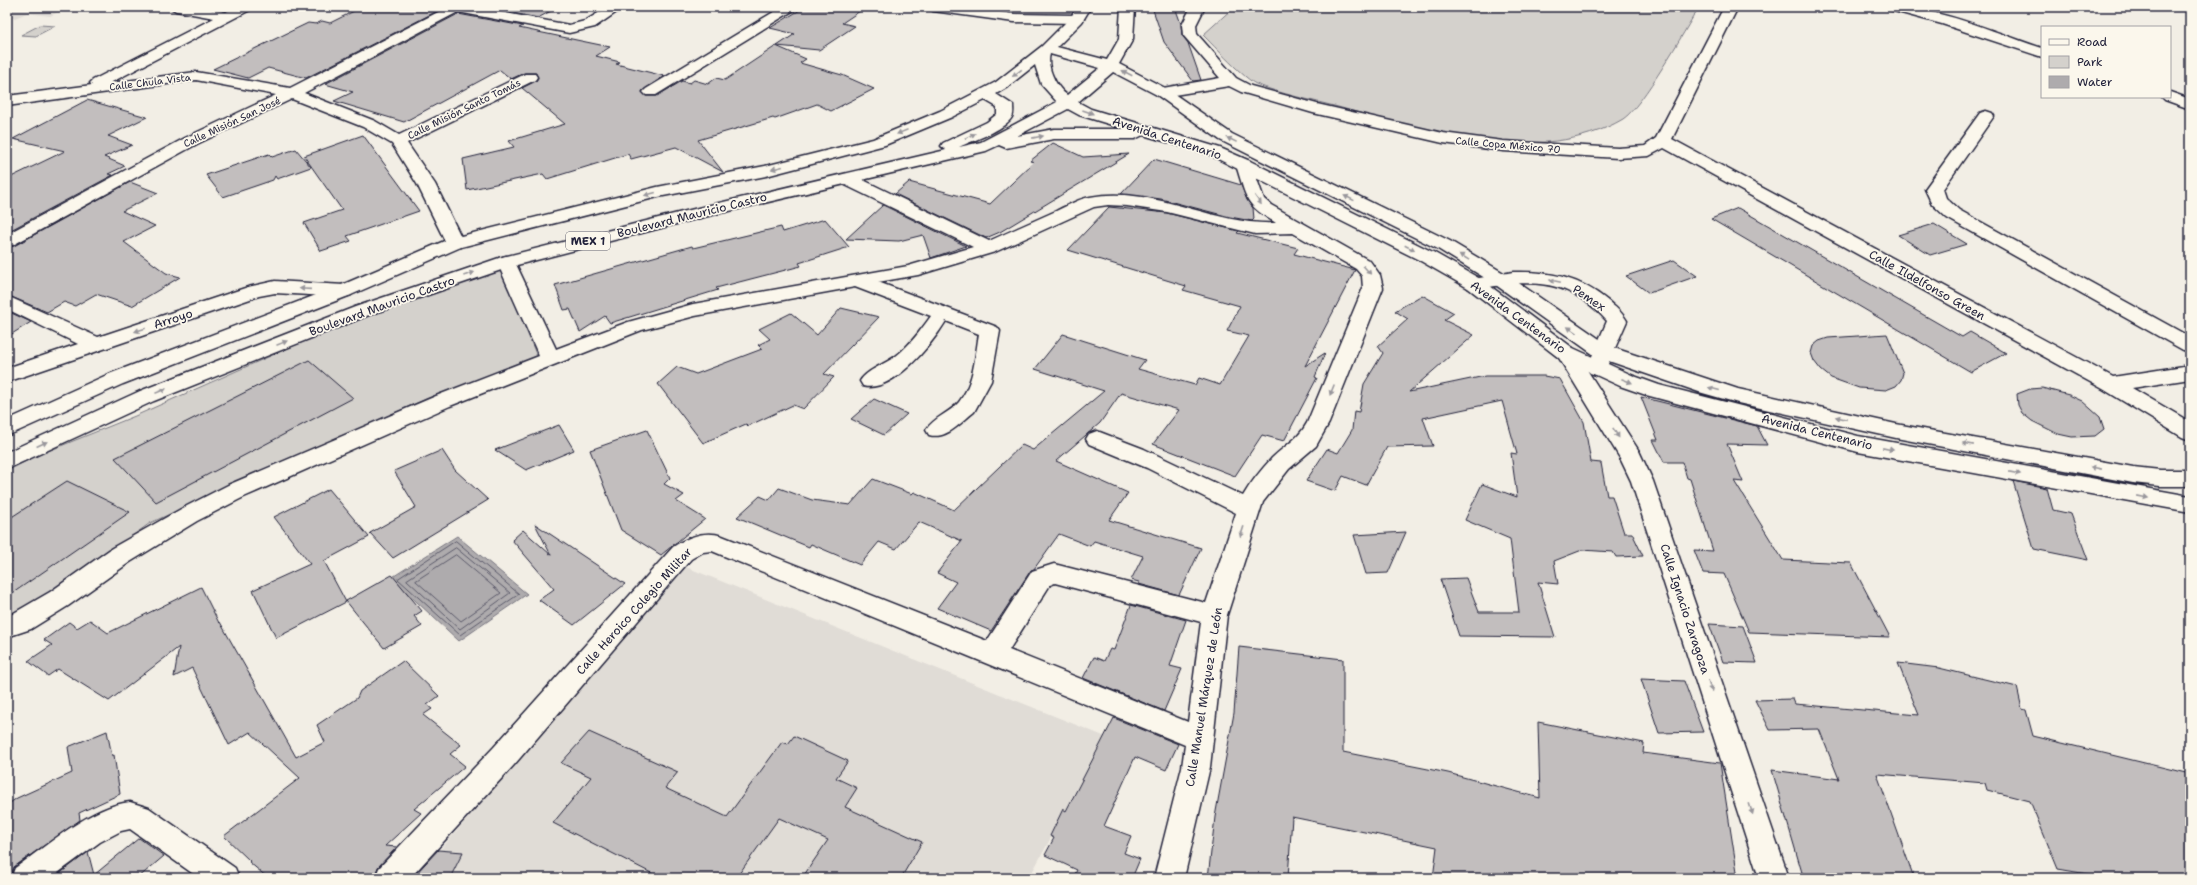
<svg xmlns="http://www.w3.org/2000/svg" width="2197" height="885" font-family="'Shantell Sans',sans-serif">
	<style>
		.built { fill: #e0dcd6 }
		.green { fill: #d4d1cc; stroke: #7b7a84 }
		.water { fill: #aeabad; stroke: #76747f }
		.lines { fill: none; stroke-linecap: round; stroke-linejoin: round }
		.shore { stroke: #5a5969; stroke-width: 1 }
		.building { fill: #c2bebe; stroke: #22223b }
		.minor-casing { stroke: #22223b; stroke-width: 3 }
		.major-casing { stroke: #22223b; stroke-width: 3 }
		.minor { fill: #fbf7ec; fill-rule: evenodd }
		.major { fill: #fbf7ec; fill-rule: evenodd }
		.oneway { fill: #99979c }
		.labels { text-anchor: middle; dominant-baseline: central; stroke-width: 3.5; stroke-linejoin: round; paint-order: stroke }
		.far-street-label { font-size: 10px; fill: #22223b; stroke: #fbf7ec }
		.shield { fill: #fbf7ec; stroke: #636270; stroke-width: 1 }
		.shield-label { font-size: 11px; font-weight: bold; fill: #22223b }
		.street-label { font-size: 12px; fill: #22223b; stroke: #fbf7ec }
	</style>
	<rect width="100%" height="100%" fill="#f2eee5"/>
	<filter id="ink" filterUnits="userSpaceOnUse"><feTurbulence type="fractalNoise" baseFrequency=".025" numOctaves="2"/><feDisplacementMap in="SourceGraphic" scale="8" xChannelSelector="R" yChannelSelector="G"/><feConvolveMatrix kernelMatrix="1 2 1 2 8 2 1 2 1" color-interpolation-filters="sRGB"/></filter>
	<g filter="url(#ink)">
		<!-- built -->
		<g class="built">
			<polygon points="7,7 69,7 50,16 27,13 15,18 7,17"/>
			<polygon points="686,567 1106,737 1029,878 450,878 463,852 440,850"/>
		</g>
		<!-- green -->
		<g class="green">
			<path d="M1234,7H1699C1685,30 1642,107 1623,119C1541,168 1422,130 1338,107C1312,100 1280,94 1256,84C1246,80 1213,45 1203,35Z"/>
			<polygon points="40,25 55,26 36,36 21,35"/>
			<polygon points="500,266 538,359 428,398 150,523 23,616 7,621 7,471 36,456 135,416 338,326"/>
		</g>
		<!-- water -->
		<polygon class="water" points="457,536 527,594 459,641 391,578"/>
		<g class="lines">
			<!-- shore -->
			<g class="shore">
				<polygon points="456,541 519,594 460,635 398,579"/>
				<polygon points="456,548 510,593 460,629 407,580"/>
				<polygon points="456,555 501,593 461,621 416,581"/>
			</g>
		</g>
		<!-- building -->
		<g class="building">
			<polygon points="362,7 445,7 306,78 268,68 248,78 213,69 308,23 316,24 322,21 330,23"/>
			<polygon points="482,7 558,7 538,18"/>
			<polygon points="805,7 866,7 842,23 855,26 819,50 777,46 795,34 770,28"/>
			<polygon points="1152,7 1175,7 1181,24 1182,35 1188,43 1201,80 1193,81 1164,42"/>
			<polygon points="458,14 523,26 519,28 610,47 596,56 620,62 616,64 664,76 642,91 646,96 657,96 682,81 690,83 694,80 708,84 716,78 725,80 776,46 806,59 800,63 842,75 874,89 831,111 817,104 775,119 773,118 698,140 723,172 676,147 631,159 628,154 547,179 543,174 467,190 463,159 514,147 509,141 565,124 522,88 536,81 538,78 536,73 524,73 511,79 500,70 404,122 334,101 353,92 325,84"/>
			<polygon points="87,100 147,117 108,136 132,145 104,157 125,166 108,174 113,175 7,232 7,179 65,151 13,139"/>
			<polygon points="363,135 419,211 347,236 351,241 321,251 304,223 342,210 304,156"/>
			<polygon points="1053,143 1083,157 1129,154 1000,232 986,238 895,194 909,182 990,204 1034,162 1030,161"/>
			<polygon points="296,149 311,167 277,179 275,176 273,180 223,197 206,175 269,154 272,157"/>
			<polygon points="1154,159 1241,185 1247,200 1253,208 1254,219 1252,221 1230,217 1161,199 1121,194"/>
			<polygon points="130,182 158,193 122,211 155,226 124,242 166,273 180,277 132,306 96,294 75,306 64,302 47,312 7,295 7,247 14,246"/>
			<polygon points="883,205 966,246 931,258 923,235 899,241 846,239"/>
			<polygon points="1109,207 1167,213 1239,231 1237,233 1298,248 1294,254 1355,270 1305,366 1325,353 1315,377 1317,378 1284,441 1262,435 1235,476 1153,444 1179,410 1121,393 1100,423 1056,461 1128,493 1109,520 1201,548 1179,595 1139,584 1139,582 1131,580 1143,556 1094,541 1090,546 1059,534 1034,569 1031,570 991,631 937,608 956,582 937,573 962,541 919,522 896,549 879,542 860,565 811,544 809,547 737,517 760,496 769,500 779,488 812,500 850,505 873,479 912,494 914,492 954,510 1022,445 1033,450 1104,391 1035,369 1063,334 1145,360 1138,369 1195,385 1199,378 1220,385 1249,336 1227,331 1240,306 1183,290 1186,286 1068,250"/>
			<polygon points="1738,208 1962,337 1970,332 2006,353 1971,372 1711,219"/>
			<polygon points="825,219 849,247 799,263 801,266 716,288 718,290 610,323 605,316 580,332 570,309 564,310 555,285 692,246 693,248 781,227 783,232"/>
			<polygon points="1934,224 1967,244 1930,255 1898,235"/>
			<polygon points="1674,260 1697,276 1649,293 1626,276"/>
			<polygon points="1422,295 1454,313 1444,320 1474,335 1409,392 1485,376 1544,376 1560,379 1584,422 1591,462 1601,463 1607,496 1612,496 1624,533 1632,533 1643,556 1616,557 1613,552 1582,550 1554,561 1558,584 1538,582 1555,637 1459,636 1440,579 1466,578 1479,612 1519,612 1510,539 1465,520 1482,484 1517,497 1511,453 1517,454 1502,401 1423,418 1433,446 1387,447 1366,485 1343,476 1335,491 1306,481 1327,449 1338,453 1352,430 1354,411 1359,412 1364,384 1383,353 1378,346 1408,319 1395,311"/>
			<polygon points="841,308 879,317 824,374 834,377 803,409 793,405 748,426 746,424 703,443 658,384 677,367 696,374 762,349 758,345 770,339 759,329 791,313 817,335"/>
			<polygon points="7,311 31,322 7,337"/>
			<polygon points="1887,334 1903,373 1901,380 1896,386 1886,390 1859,388 1831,378 1821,370 1814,361 1811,353 1813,346 1819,341 1828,338"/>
			<polygon points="309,360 353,398 156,502 115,458"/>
			<polygon points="2042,388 2069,395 2082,401 2100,417 2104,429 2095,436 2072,437 2058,434 2032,421 2022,413 2018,405 2017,394 2030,389"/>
			<polygon points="1641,397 1757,426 1767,445 1727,444 1743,482 1734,481 1783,560 1851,563 1890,637 1749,632 1724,574 1703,573 1694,550 1713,551 1690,479 1687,478 1682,462 1664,462 1653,440 1658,440"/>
			<polygon points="874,399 907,414 884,435 851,419"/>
			<polygon points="559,425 574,450 526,470 495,450"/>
			<polygon points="647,430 670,478 664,484 684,495 676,501 705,519 661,555 621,530 590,450"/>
			<polygon points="442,450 455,470 488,500 393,558 370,533 416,507 394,471"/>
			<polygon points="67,481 130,512 7,597 7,520"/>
			<polygon points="2013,481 2047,488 2053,510 2071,514 2088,560 2034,549"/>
			<polygon points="329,489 369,537 324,561 346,602 276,638 253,590 310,564 274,517"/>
			<polygon points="535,524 625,584 574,625 539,600 554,589 512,540 523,530 551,555"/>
			<polygon points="1406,532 1388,573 1366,574 1354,535"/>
			<polygon points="392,575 422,611 414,616 422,626 384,648 346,601"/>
			<polygon points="201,587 219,623 220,622 296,757 325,742 317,725 357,698 360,691 403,661 439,696 427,705 432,709 423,715 461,745 450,754 465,766 414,809 421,813 385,846 397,847 378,867 374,878 268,878 249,862 250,861 224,836 300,778 250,732 229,745 192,668 174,677 179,647 109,701 58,669 48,676 28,661 52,645 44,640 69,622 77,628 90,620 108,633"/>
			<polygon points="1131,605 1186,620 1170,666 1182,669 1164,711 1083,678 1094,657 1104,661 1110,649 1114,650"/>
			<polygon points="1709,624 1743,626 1757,663 1723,662"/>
			<polygon points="1239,647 1343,659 1343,752 1448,773 1540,798 1538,722 1644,743 1643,753 1720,763 1738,878 1433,878 1437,847 1292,817 1288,878 1208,878 1215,817 1234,713"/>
			<polygon points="1898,663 1939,668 2017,687 2022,709 2026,710 2033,736 2190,774 2190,878 2111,878 2058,869 2030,801 1987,790 1985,783 1877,774 1914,878 1803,876 1772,770 1839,779 1819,729 1770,730 1755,700 1793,699 1795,704 1919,715"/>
			<polygon points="1641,679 1684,681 1703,732 1659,733"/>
			<polygon points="1114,718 1178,744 1166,770 1135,757 1104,826 1131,836 1124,853 1140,859 1132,878 1073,878 1077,870 1045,855 1054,838 1050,836 1063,809 1066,811"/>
			<polygon points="107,731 112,756 114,755 120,794 79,813 80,820 14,867 10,878 7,878 7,805 17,798 72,773 68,747"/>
			<polygon points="589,732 678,772 665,788 727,817 782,742 788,744 794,736 848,761 836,778 857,788 845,807 922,842 901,878 802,878 828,840 779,818 736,878 661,878 553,823 591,777 561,763"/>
			<polygon points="139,838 164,856 138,878 54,878 88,852 94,875"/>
			<polygon points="438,850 463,852 450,878 412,878"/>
		</g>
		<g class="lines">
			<defs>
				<g id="minor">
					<polygon points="169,7 199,7 226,12 235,7 252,7 250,10 110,83 196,72 290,88 448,7 474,7 569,25 585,21 608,7 624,7 595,27 569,33 458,12 304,93 375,121 399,135 525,74 535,74 537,77 535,80 407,143 435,184 464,243 461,247 455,248 449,247 446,243 417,184 392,144 363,127 292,99 197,144 13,245 7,246 7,234 185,138 276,95 196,80 7,106 7,96 92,85 90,83 93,80 214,18 176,11"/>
					<polygon points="782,7 799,7 656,95 646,95 643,92 646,89"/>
					<polygon points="926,7 963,7 1014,14 1077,15 1084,19 1077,23 1014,22 933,11"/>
					<polygon points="1191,7 1205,7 1196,25 1197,34 1236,78 1251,86 1317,104 1443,133 1503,141 1618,148 1645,146 1656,138 1724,7 1738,7 1672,139 2113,377 2190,365 2190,379 2132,388 2190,422 2190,440 2182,437 2103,389 1664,148 1649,156 1618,158 1503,151 1443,143 1313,113 1241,92 1229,86 1162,97 1157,95 1154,92 1157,89 1220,78 1183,35 1182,25"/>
					<path d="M1888,7C1940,7 1993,32 2042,48V57L1942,24L1890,10Z"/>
					<polygon points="2170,92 2190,99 2190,109 2165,100 2162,97 2170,97"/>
					<polygon points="1986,111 1992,113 1994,116 1943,189 1946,198 1959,210 2190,337 2190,351 2183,350 1947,218 1932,204 1925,189 1980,113"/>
					<path d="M1244,160L1250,161L1252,165L1264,199L1271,205L1370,261L1380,275L1383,288L1329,423L1316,446L1289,469L1263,502L1227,615L1210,767L1184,878H1154L1182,767L1185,745L712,551L703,552L691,559L514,765L410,878H375L379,868L494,747L673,547C688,537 705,530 722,536L987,641L1032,571L1054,564L1206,603L1236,513L1147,468L1089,444L1086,439L1089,434L1097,431L1144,449L1243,496C1251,482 1261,470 1272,458C1285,445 1298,440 1307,423L1363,288L1362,276L1356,269L1293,233L1255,234L1167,212L1127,206L1108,205L1094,207L995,252L918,275L878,282L997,327L1000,331L991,381L974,412C961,422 947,440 929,435L926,430C934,417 950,413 959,402C974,383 975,357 979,334L946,321C932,344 892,394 863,386L860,381C867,370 885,364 896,356C910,345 921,330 931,316L855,287L695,316L642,330L450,406L244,497L197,521L130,562L68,606L31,629L7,637V617L50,592L112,548L181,509L228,485L436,396L539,356L497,262L499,258L506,256L513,258L515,262L556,349L628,322L693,304L908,266L973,247L841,183L839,179L841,175H853L989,241C1011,231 1034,221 1056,211C1067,206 1078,199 1090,197C1154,185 1213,226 1276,223C1244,204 1247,199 1236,165L1238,161ZM1055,583L1201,622L1188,722L1009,650L1050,585Z"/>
					<path d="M1513,272C1549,271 1580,277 1608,301C1615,307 1622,312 1627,321L1604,373L1597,375L1590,373L1587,368L1607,321C1577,287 1546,279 1502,285C1491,286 1479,291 1468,288L1466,284L1468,280Z"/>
					<polygon points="275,281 344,285 351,287 354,291 351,295 344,297 275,293 259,296 7,382 7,368 78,344 7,309 7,296 98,337 248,287"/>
					<polygon points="1566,347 1573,348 1639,451 1653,481 1789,878 1759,878 1631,481 1620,458 1556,353 1559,348"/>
					<path d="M130,802L149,808L235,868L239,878H199L130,829L121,831L100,842L51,878H11L15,868C47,846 91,806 130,802Z"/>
				</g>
				<path id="major" d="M1077,7H1091L1082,22L1057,47L1107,60L1119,39L1121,7H1135L1133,39L1119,64L1167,89L1232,134L1450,241L1507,275L1611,347L1738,389L1896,424L2133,467L2160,470H2190V486H2160L2133,483L1896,438L1738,403L1699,392L1597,357L1493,283L1438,249L1220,140L1157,95L1113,72L1078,102L1091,109L1220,148L1250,161L1433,252L1482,280L1573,348L1634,376L1659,385L1858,436L2190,496V512L1858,452L1646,395L1620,386L1559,358L1468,288L1419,260L1208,154L1143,135L1135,139H1054L1006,148L999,145L986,151L704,217L513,266L369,315L154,401L7,469V452L140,391L355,307L499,258L702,207L946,150L941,146L943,143L987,122L997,114V107L985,100L952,117L885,145L766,176L658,197L461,247L351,295L123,384L7,436V420L109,374L337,287L449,239L657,187L765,166L873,139L940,111L996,82L1042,46L1071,17ZM1050,54L1100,68L1067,95C1056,87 1046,67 1050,54ZM1035,65L1041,84L1057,102L981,142L959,147C972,141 1005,130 1012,117C1014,114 1013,109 1013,105L996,94L1006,88ZM1068,109L1079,115L1125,129H1054L1017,136Z"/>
			</defs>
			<!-- minor casing -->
			<use href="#minor" class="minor-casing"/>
			<!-- major casing -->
			<use href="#major" class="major-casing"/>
			<!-- minor -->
			<use href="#minor" class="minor"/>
			<!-- major -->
			<use href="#major" class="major"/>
		</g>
		<!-- one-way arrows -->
		<defs><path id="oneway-solid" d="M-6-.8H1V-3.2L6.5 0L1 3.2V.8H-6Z"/></defs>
		<g class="oneway">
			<use href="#oneway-solid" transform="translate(1017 73) rotate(143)"/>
			<use href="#oneway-solid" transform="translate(1127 73) rotate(-153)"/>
			<use href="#oneway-solid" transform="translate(1088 112) rotate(20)"/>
			<use href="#oneway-solid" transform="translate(902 132) rotate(158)"/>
			<use href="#oneway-solid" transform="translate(970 136) rotate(-25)"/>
			<use href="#oneway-solid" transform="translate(1038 137) rotate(-11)"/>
			<use href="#oneway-solid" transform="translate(1232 140) rotate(-154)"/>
			<use href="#oneway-solid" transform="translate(777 168) rotate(166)"/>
			<use href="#oneway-solid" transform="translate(650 194) rotate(165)"/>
			<use href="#oneway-solid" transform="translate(1349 198) rotate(-154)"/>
			<use href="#oneway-solid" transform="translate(1258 200) rotate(54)"/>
			<use href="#oneway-solid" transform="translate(1410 248) rotate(27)"/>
			<use href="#oneway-solid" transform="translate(1464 257) rotate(-149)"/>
			<use href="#oneway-solid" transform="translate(1367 270) rotate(48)"/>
			<use href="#oneway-solid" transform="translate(469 274) rotate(-19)"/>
			<use href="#oneway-solid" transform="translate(1555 281) rotate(-168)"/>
			<use href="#oneway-solid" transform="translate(305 289) rotate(-176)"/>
			<use href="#oneway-solid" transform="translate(140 330) rotate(162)"/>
			<use href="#oneway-solid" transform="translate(1572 330) rotate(-145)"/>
			<use href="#oneway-solid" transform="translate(282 343) rotate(-22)"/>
			<use href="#oneway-solid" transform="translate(1627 381) rotate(21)"/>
			<use href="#oneway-solid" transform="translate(1714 389) rotate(-165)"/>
			<use href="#oneway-solid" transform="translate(1332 390) rotate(112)"/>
			<use href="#oneway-solid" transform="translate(161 391) rotate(-22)"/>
			<use href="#oneway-solid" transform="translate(1841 418) rotate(-167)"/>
			<use href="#oneway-solid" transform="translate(1616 433) rotate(58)"/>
			<use href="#oneway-solid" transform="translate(42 444) rotate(-25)"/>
			<use href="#oneway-solid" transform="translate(1968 444) rotate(-169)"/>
			<use href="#oneway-solid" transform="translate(1888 449) rotate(11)"/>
			<use href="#oneway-solid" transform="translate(2096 468) rotate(-169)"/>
			<use href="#oneway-solid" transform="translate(2015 473) rotate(11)"/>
			<use href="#oneway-solid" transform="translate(2143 497) rotate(11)"/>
			<use href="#oneway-solid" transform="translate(1242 532) rotate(108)"/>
			<use href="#oneway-solid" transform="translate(1710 686) rotate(72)"/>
			<use href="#oneway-solid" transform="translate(1751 809) rotate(72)"/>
		</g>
	</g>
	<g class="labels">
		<!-- far-street labels -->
		<g class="far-street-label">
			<text transform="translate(150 82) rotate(-7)">Calle Chula Vista</text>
			<text transform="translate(464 109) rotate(-26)">Calle Misión Santo Tomás</text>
			<text transform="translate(232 122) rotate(-25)">Calle Misión San José</text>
			<text transform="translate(1508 145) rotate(5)">Calle Copa México 70</text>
		</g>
		<!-- shield labels -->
		<rect class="shield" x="566" y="232" width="44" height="18" rx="3"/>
		<g class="shield-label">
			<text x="588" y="241">MEX 1</text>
		</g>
		<!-- street labels -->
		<g class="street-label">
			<text transform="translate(1167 138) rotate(18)">Avenida Centenario</text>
			<text transform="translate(692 215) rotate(-14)">Boulevard Mauricio Castro</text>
			<text transform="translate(1927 285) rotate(29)">Calle Ildelfonso Green</text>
			<text transform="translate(1589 298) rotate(34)">Pemex</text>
			<text transform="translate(382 306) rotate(-20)">Boulevard Mauricio Castro</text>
			<text transform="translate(1518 317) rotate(36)">Avenida Centenario</text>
			<text transform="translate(173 319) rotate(-18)">Arroyo</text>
			<text transform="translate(1817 432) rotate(14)">Avenida Centenario</text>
			<text transform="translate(1685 609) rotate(72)">Calle Ignacio Zaragoza</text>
			<text transform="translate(634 611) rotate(-48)">Calle Heroico Colegio Militar</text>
			<text transform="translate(1204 697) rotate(-81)">Calle Manuel Márquez de León</text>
		</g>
	</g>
	<!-- margin -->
	<rect width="2197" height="885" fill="none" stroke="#fbf7ec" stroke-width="24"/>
	<rect x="12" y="12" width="2173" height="861" fill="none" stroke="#22223b" stroke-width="1.5" filter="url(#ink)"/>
	<!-- legend -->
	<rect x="2041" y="26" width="130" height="72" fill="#fbf7ec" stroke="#a4a2a5"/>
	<rect x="2049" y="39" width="20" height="6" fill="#fbf7ec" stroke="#a4a2a5"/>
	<text x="2077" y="46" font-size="12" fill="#22223b">Road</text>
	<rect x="2049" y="56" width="20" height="12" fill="#d4d1cc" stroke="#a4a2a5"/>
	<text x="2077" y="66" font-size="12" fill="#22223b">Park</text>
	<rect x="2049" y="76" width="20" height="12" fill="#aeabad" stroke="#a4a2a5"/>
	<text x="2077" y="86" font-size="12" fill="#22223b">Water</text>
</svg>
